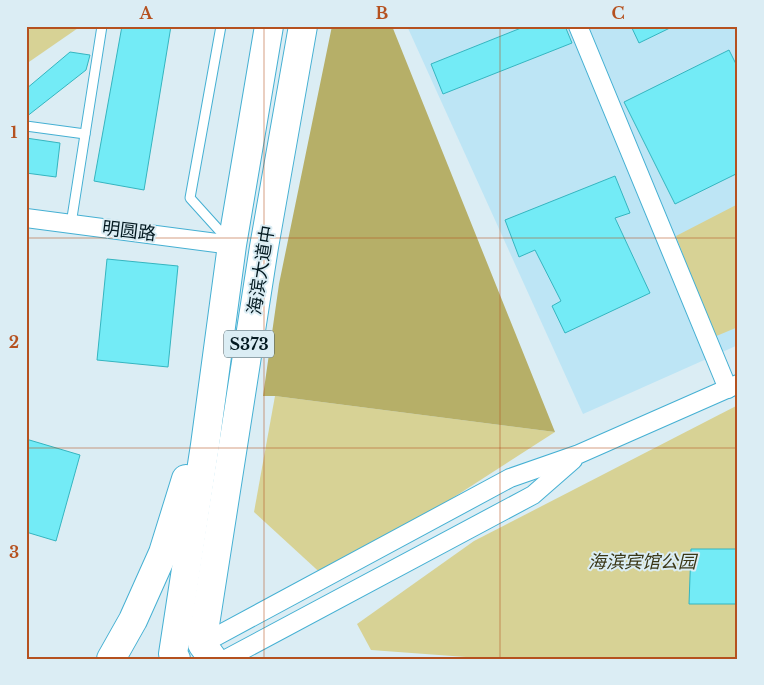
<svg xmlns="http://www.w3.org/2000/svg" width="764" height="685" font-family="'Libre Baskerville','Noto Sans SC',serif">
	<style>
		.built { fill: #bde5f5 }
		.green { fill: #d7d295 }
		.forest { fill: #b6af68 }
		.building { fill: #73ebf6; stroke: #35b5c0 }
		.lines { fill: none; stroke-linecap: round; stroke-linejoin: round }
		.service-casing { stroke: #45b0d3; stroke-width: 11 }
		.minor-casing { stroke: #45b0d3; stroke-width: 20 }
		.primary-casing { stroke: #45b0d3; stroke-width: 30 }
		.service { stroke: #fff; stroke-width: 9 }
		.minor { stroke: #fff; stroke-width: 18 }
		.primary { stroke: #fff; stroke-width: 28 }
		.grid { fill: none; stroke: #b5511f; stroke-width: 1; stroke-opacity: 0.55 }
		.labels { text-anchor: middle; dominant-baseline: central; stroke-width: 4; stroke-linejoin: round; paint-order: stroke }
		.shield { fill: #dbedf4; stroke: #445960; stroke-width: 1 }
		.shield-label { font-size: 16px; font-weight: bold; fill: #031920 }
		.street-label { font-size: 18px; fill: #031920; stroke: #dbedf4 }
		.park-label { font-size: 18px; font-style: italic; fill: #3a3717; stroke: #dbedf4 }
		.neatline { fill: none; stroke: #b5511f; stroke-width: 2 }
		.grid-label { font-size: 16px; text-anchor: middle; font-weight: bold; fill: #b5511f }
	</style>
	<rect width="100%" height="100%" fill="#dbedf4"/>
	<!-- built -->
	<polygon class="built" points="407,26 738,26 738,345 583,414"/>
	<!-- green -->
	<g class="green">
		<polygon points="34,26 81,26 26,64 26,32"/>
		<polygon points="738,204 738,327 714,337 676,236"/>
		<polygon points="275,396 555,432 327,579 254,512"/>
		<polygon points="738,405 738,659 493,659 371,650 357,624 474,541"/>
	</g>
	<!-- forest -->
	<polygon class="forest" points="332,26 392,26 555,432 275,396 263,396 279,284"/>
	<!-- building -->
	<g class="building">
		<polygon points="122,26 171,26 144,190 94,181"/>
		<polygon points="526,26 565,26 572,43 443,94 431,64"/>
		<polygon points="631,26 674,26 639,43"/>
		<polygon points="729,50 738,68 738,173 675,204 624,102"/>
		<polygon points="70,52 90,55 86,70 26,117 26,89"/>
		<polygon points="26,138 60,143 56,177 26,173"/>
		<polygon points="615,176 630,213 615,218 650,293 565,333 552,306 561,301 535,250 519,257 505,220"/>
		<polygon points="107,259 178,266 168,367 97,360"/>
		<polygon points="26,439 80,455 56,541 26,532"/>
		<polygon points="691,549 738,549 738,604 689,604"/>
	</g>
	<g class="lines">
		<defs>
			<g id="service">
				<polyline points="221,26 190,198 227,239"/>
				<polyline points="26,126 85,134"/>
				<polyline points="71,224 102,26"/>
			</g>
			<g id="minor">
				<polyline points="578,26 728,389"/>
				<polyline points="26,218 232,245"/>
				<polyline points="202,644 510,478 579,454 738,384"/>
				<polyline points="226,659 533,495 573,460"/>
			</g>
			<g id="primary">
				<polyline points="111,659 133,620 163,553 186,479"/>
				<polyline points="176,659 173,654 205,445 232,245 269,26"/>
				<polyline points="213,659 202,644 264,247 303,26"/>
			</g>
		</defs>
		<!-- service casing -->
		<use href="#service" class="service-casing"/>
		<!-- minor casing -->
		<use href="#minor" class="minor-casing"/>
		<!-- primary casing -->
		<use href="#primary" class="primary-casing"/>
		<!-- service -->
		<use href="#service" class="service"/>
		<!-- minor -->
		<use href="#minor" class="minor"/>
		<!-- primary -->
		<use href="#primary" class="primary"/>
	</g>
	<!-- grid -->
	<path class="grid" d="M264,26V659M500,26V659M26,238H738M26,448H738"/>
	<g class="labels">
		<!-- shield labels -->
		<rect class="shield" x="224" y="330.5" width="50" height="27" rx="4"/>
		<g class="shield-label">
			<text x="249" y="344">S373</text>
		</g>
		<!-- street labels -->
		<g class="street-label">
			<text transform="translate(129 231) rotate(7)">明圆路</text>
			<text transform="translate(261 270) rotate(-81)">海滨大道中</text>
		</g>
		<!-- park labels -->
		<g class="park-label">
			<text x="642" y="562">海滨宾馆公园</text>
		</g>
	</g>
	<!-- border -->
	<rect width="764" height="685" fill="none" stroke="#dbedf4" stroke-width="55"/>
	<rect x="28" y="28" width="708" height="630" class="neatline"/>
	<g class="grid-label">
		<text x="146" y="19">A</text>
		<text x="382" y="19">B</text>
		<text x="618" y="19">C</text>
		<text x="14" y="138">1</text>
		<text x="14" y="348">2</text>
		<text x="14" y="558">3</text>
	</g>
</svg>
